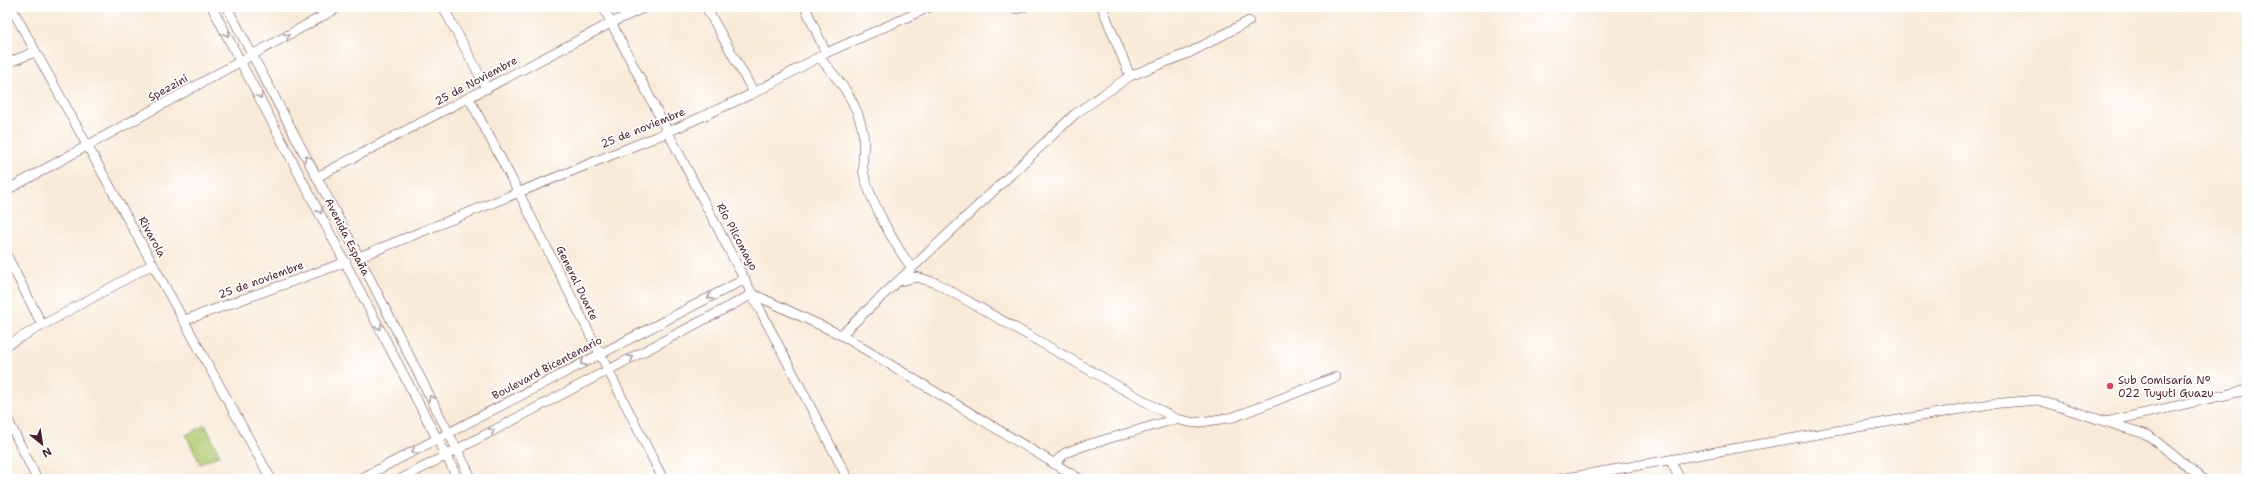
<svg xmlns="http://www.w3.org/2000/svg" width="2254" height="486" font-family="'Shantell Sans',sans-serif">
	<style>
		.green { fill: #aec970; stroke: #7c744e }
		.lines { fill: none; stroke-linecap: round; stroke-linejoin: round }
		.minor-casing { stroke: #643d45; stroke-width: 10 }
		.minor { stroke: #fff; stroke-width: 9 }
		.oneway { stroke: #ae9aa0 }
		.poi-dot { fill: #d1495b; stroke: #fff; stroke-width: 1.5 }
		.labels { text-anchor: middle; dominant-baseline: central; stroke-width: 3.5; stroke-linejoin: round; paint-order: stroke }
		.street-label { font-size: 11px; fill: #4a1f2b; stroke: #fff }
		.poi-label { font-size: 11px; fill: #4a1f2b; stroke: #fff; text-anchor: start }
	</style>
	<rect width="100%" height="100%" fill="#fff"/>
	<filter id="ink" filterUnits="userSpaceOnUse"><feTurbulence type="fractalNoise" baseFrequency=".025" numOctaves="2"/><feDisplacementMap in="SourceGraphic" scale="8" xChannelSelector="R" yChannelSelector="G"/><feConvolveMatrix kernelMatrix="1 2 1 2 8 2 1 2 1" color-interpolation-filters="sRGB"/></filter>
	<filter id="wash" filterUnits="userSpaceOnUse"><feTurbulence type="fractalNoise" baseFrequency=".012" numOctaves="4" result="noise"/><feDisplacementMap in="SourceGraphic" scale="16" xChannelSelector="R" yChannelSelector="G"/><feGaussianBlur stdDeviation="0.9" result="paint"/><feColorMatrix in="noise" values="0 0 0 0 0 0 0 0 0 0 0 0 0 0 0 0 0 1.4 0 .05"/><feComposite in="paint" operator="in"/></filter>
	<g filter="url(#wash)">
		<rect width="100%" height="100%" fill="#f8ead8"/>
		<!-- green -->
		<polygon class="green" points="205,425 220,455 200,464 186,435"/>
	</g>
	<g filter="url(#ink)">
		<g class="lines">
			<defs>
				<g id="minor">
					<polyline points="11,7 271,479"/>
					<polyline points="212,7 458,479"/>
					<polyline points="227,7 359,257 472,479"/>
					<polyline points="443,7 487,89"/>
					<polyline points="603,7 848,479"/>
					<polyline points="706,7 754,93"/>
					<polyline points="805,7 826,53"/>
					<polyline points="1010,7 1016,9 1024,7"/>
					<polyline points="1102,7 1130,76"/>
					<path d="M819,57C839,80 858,102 863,133C865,146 861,162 864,175C871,202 895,246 912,268"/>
					<polyline points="7,63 35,52"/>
					<polyline points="469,98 518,191 663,479"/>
					<polyline points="317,177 611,23 646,7"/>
					<polyline points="7,190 339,7"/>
					<polyline points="7,256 42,325"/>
					<polyline points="359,257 668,132 754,93 826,53 930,7"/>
					<polyline points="899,281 917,277 936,283 1176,419"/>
					<polyline points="753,294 841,335 1080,479"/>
					<polyline points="185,320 346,262"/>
					<polyline points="841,335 1075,114 1130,76 1191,52 1249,21"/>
					<polyline points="7,345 153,264"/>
					<polyline points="7,418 37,479"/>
					<polyline points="2106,422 2247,390"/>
					<polyline points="1670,460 1680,479"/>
					<polyline points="1054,464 1065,453 1083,446 1176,419 1194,423 1234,417 1336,377"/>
					<polyline points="360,479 745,279"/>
					<polyline points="401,479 753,294"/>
					<polyline points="1560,479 1990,404 2038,400 2148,435 2203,479"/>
				</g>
			</defs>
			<!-- minor casing -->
			<use href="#minor" class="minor-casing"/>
			<!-- minor -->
			<use href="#minor" class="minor"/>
		</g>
		<!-- one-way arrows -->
		<defs><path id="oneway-chevron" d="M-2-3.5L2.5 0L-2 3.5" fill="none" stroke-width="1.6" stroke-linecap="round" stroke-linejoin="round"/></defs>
		<g class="oneway">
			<use href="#oneway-chevron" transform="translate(227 34) rotate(61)"/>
			<use href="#oneway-chevron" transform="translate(287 36) rotate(-29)"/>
			<use href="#oneway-chevron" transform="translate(260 96) rotate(63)"/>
			<use href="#oneway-chevron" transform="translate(307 158) rotate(-118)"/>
			<use href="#oneway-chevron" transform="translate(320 211) rotate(63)"/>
			<use href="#oneway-chevron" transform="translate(710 297) rotate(153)"/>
			<use href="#oneway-chevron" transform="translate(379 327) rotate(63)"/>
			<use href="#oneway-chevron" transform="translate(631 358) rotate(-28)"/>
			<use href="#oneway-chevron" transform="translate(583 363) rotate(152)"/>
			<use href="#oneway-chevron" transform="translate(431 398) rotate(-117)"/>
			<use href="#oneway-chevron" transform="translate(492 431) rotate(-28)"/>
			<use href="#oneway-chevron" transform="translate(414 451) rotate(153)"/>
		</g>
	</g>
	<!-- markers -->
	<circle class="poi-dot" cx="2110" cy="386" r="4"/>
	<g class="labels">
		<!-- street labels -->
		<g class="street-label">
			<text transform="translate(476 81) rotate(-28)">25 de Noviembre</text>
			<text transform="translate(168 88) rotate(-29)">Spezzini</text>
			<text transform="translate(643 128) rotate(-22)">25 de noviembre</text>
			<text transform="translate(152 237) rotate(61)">Rivarola</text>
			<text transform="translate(347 237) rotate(63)">Avenida España</text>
			<text transform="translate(737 237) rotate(62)">Río Pilcomayo</text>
			<text transform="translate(261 280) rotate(-20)">25 de noviembre</text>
			<text transform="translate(577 283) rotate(64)">General Duarte</text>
			<text transform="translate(547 368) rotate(-28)">Boulevard Bicentenario</text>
		</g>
		<!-- poi labels -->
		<g class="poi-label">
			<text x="2118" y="380">Sub Comisaría N°<tspan x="2118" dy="13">022 Tuyuti Guazu</tspan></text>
		</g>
	</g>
	<!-- margin -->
	<rect width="2254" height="486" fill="none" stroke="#fff" stroke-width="24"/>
	<!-- north arrow -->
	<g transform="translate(42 444) rotate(150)" stroke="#ffffff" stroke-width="3" paint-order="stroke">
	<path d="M0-3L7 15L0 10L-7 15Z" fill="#4a1f2b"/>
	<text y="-6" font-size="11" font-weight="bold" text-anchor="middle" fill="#4a1f2b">N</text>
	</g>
</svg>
